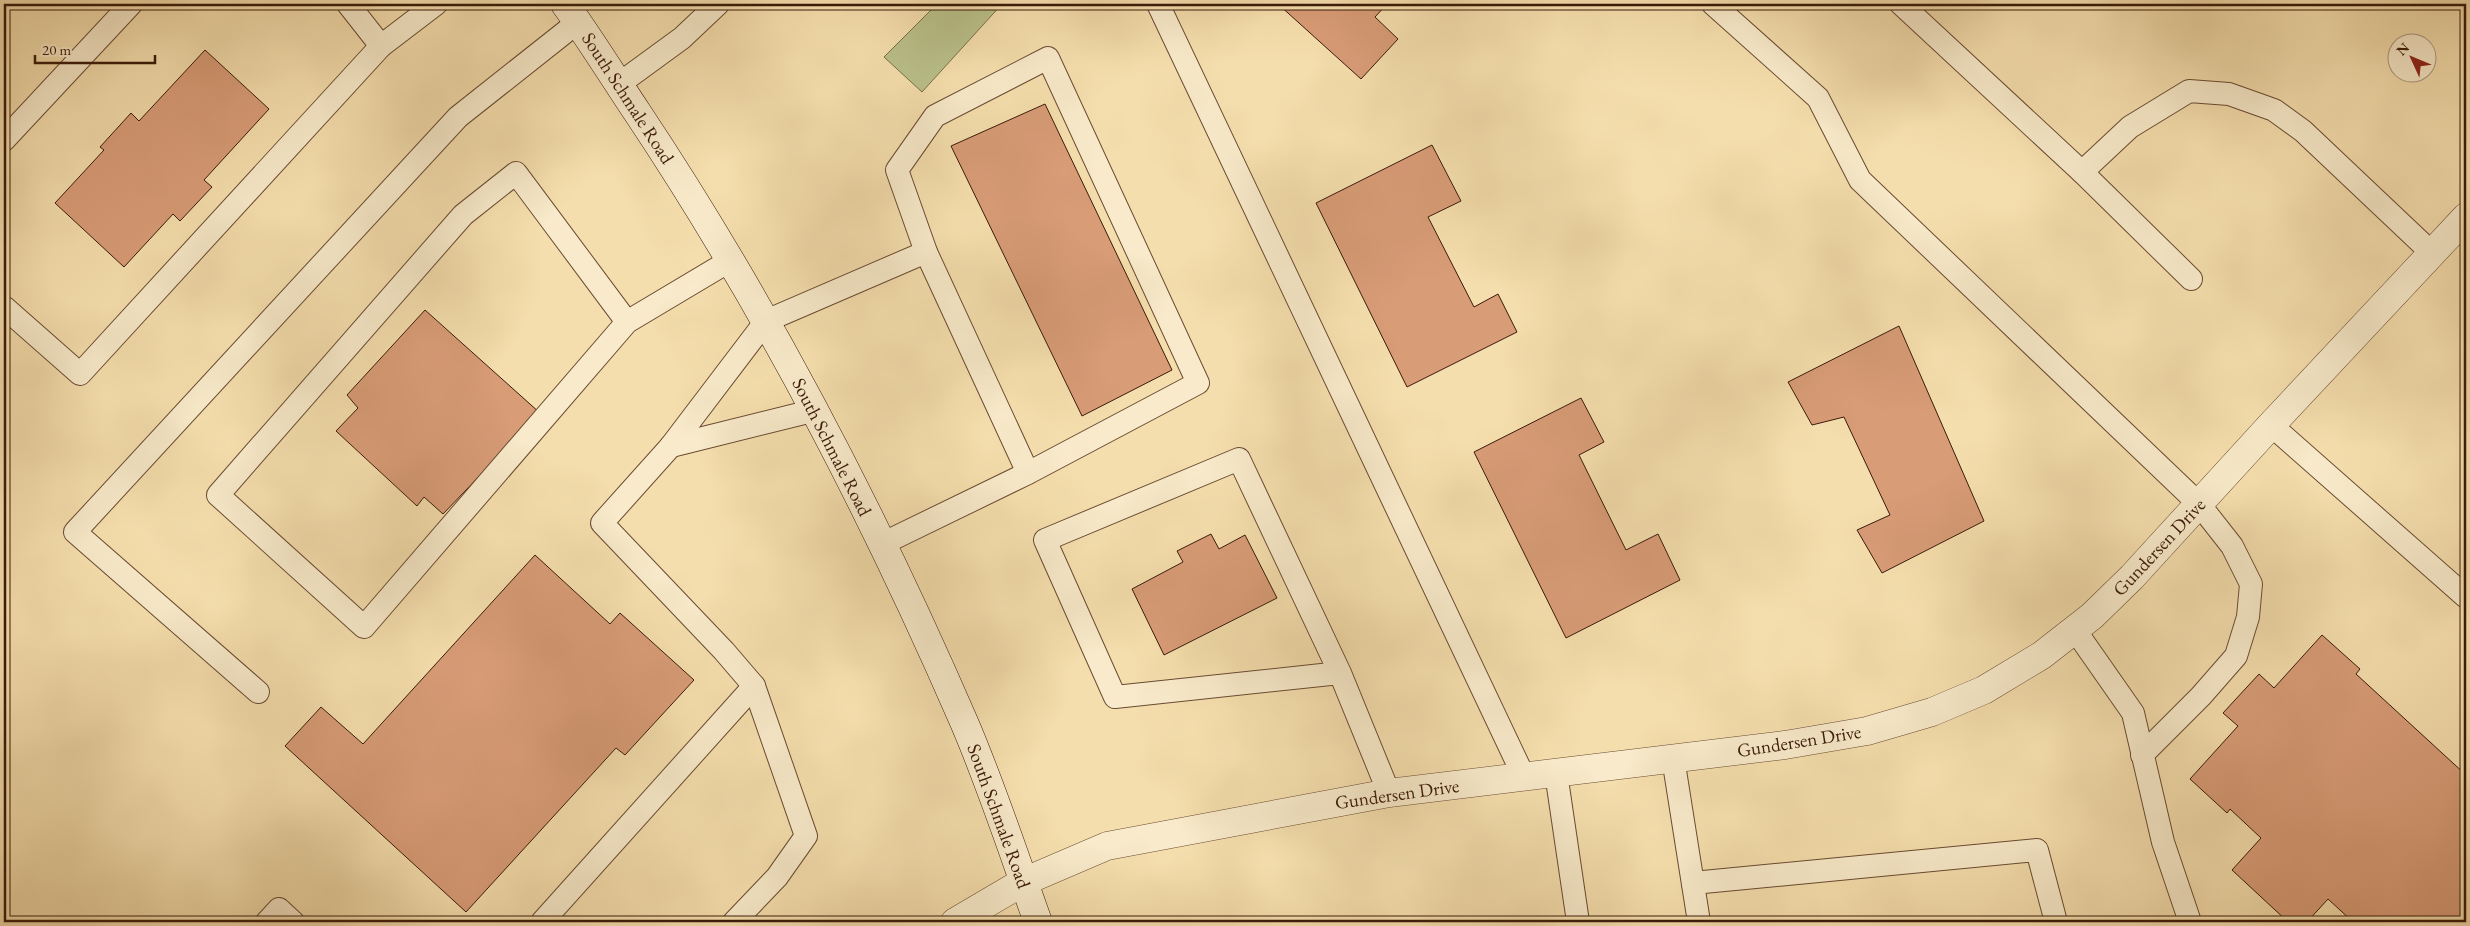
<svg xmlns="http://www.w3.org/2000/svg" width="2470" height="926" font-family="'EB Garamond',serif">
	<style>
		.green { fill: #bac18b; stroke: #7a6e4a }
		.building { fill: #d89c77; stroke: #3a1a09 }
		.lines { fill: none; stroke-linecap: round; stroke-linejoin: round }
		.service-casing { stroke: #694b32; stroke-width: 24 }
		.minor-casing { stroke: #694b32; stroke-width: 29 }
		.secondary-casing { stroke: #3a1a09; stroke-width: 29 }
		.service { stroke: #f8eaca; stroke-width: 22 }
		.minor { stroke: #f8eaca; stroke-width: 28 }
		.secondary { stroke: #f8eaca; stroke-width: 28 }
		.labels { text-anchor: middle; dominant-baseline: central; stroke-width: 5; stroke-linejoin: round; paint-order: stroke }
		.street-label { font-size: 19px; fill: #3a1a09; stroke: #f8eaca }
	</style>
	<rect width="100%" height="100%" fill="#f5dead"/>
	<filter id="stains"><feTurbulence type="fractalNoise" baseFrequency=".004" numOctaves="4"/><feColorMatrix values="0 0 0 0 .2 0 0 0 0 .09 0 0 0 0 .02 0 0 0 .5 -.17"/></filter>
	<radialGradient id="worn" r=".72"><stop offset=".6" stop-color="#630" stop-opacity="0"/><stop offset="1" stop-color="#630" stop-opacity=".3"/></radialGradient>
	<!-- green -->
	<polygon class="green" points="937,4 1002,4 922,92 884,57"/>
	<!-- building -->
	<g class="building">
		<polygon points="1278,4 1387,4 1375,17 1398,39 1361,79"/>
		<polygon points="205,50 269,109 204,180 212,187 180,221 173,214 124,267 55,203 104,150 100,147 131,113 139,121"/>
		<polygon points="1045,104 1172,370 1082,416 951,146"/>
		<polygon points="1432,145 1461,201 1428,217 1474,307 1498,294 1517,332 1407,387 1316,203"/>
		<polygon points="425,310 540,413 443,514 424,497 417,506 336,431 358,408 347,395"/>
		<polygon points="1899,326 1984,521 1882,573 1857,530 1890,515 1844,417 1812,425 1788,382"/>
		<polygon points="1581,398 1604,442 1579,455 1626,550 1658,534 1680,580 1566,638 1474,452"/>
		<polygon points="2466,492 2466,505 2461,503"/>
		<polygon points="1211,534 1219,549 1245,535 1277,598 1164,655 1132,589 1183,562 1177,551"/>
		<polygon points="535,555 610,624 620,613 694,680 625,755 616,748 466,912 285,746 321,707 363,744"/>
		<polygon points="2322,635 2360,669 2356,674 2466,775 2466,922 2353,922 2328,899 2307,922 2288,922 2232,870 2261,838 2230,809 2227,813 2190,779 2238,726 2223,713 2259,674 2274,688"/>
	</g>
	<g class="lines">
		<defs>
			<g id="service">
				<polyline points="348,4 381,46"/>
				<polyline points="1158,4 1524,777"/>
				<polyline points="1713,4 1818,98 1860,180 2199,504 2232,546 2251,584 2248,617 2236,656 2201,696 2142,755"/>
				<polyline points="1901,4 2082,172"/>
				<polyline points="619,84 682,38 718,4"/>
				<polyline points="4,140 131,4"/>
				<polyline points="2191,279 2082,172 2130,127 2189,91 2229,94 2274,110 2303,131 2433,254"/>
				<polyline points="4,307 80,374 381,46 436,4"/>
				<polyline points="627,322 516,173 463,215 218,495 364,627 627,322 731,260"/>
				<polyline points="2271,425 2466,597"/>
				<polyline points="671,446 816,410"/>
				<polyline points="882,544 1028,473 1198,383 1048,58 935,116 897,170 926,252 1028,473"/>
				<polyline points="2075,630 2133,713 2163,842 2190,922"/>
				<polyline points="1340,673 1115,697 1045,540 1239,459 1340,673 1389,793"/>
				<polyline points="258,692 75,532 458,117 578,22"/>
				<polyline points="1673,758 1699,922"/>
				<polyline points="1556,773 1578,922"/>
				<polyline points="1693,883 2037,850 2056,922"/>
				<polyline points="267,922 279,909 293,922"/>
				<polyline points="542,922 754,686"/>
				<polyline points="734,922 777,877 806,836 754,686 724,651 602,523 671,446 766,321 926,252"/>
			</g>
			<polyline id="minor" points="955,922 1023,882 1107,846 1389,793 1785,745 1867,731 1932,712 1984,690 2042,655 2092,616 2132,577 2271,425 2466,217"/>
			<path id="secondary" d="M565,4C590,39 613,76 637,112C765,304 872,510 964,722C992,787 1014,855 1038,922"/>
		</defs>
		<!-- service casing -->
		<use href="#service" class="service-casing"/>
		<!-- minor casing -->
		<use href="#minor" class="minor-casing"/>
		<!-- secondary casing -->
		<use href="#secondary" class="secondary-casing"/>
		<!-- service -->
		<use href="#service" class="service"/>
		<!-- minor -->
		<use href="#minor" class="minor"/>
		<!-- secondary -->
		<use href="#secondary" class="secondary"/>
	</g>
	<g class="labels">
		<!-- street labels -->
		<g class="street-label">
			<text transform="translate(628 98) rotate(57)">South Schmale Road</text>
			<text transform="translate(832 447) rotate(63)">South Schmale Road</text>
			<text transform="translate(2159 547) rotate(-47)">Gundersen Drive</text>
			<text transform="translate(1799 741) rotate(-9)">Gundersen Drive</text>
			<text transform="translate(1397 794) rotate(-8)">Gundersen Drive</text>
			<text transform="translate(999 816) rotate(70)">South Schmale Road</text>
		</g>
	</g>
	<!-- margin -->
	<rect width="2470" height="926" fill="none" stroke="#f5dead" stroke-width="20"/>
	<rect x="5" y="5" width="2460" height="916" fill="none" stroke="#3a1a09" stroke-width="2.5"/>
	<rect x="10" y="10" width="2450" height="906" fill="none" stroke="#3a1a09"/>
	<!-- north arrow -->
	<g transform="translate(2412 58) rotate(314)"><circle r="24" fill="#f8eaca" stroke="#ac977d"/>
	<path d="M0-4L9 19L0 12L-9 19Z" fill="#8f2418"/>
	<text y="-8" font-size="14" font-weight="bold" text-anchor="middle" fill="#3a1a09">N</text>
	</g>
	<!-- scale -->
	<path d="M35 55v8h120v-8" fill="none" stroke="#3a1a09" stroke-width="2.5"/>
	<text x="42" y="55" font-size="15" fill="#3a1a09" stroke="#f8eaca" stroke-width="4" paint-order="stroke">20 m</text>
	<rect width="100%" height="100%" filter="url(#stains)"/>
	<rect width="100%" height="100%" fill="url(#worn)"/>
</svg>
